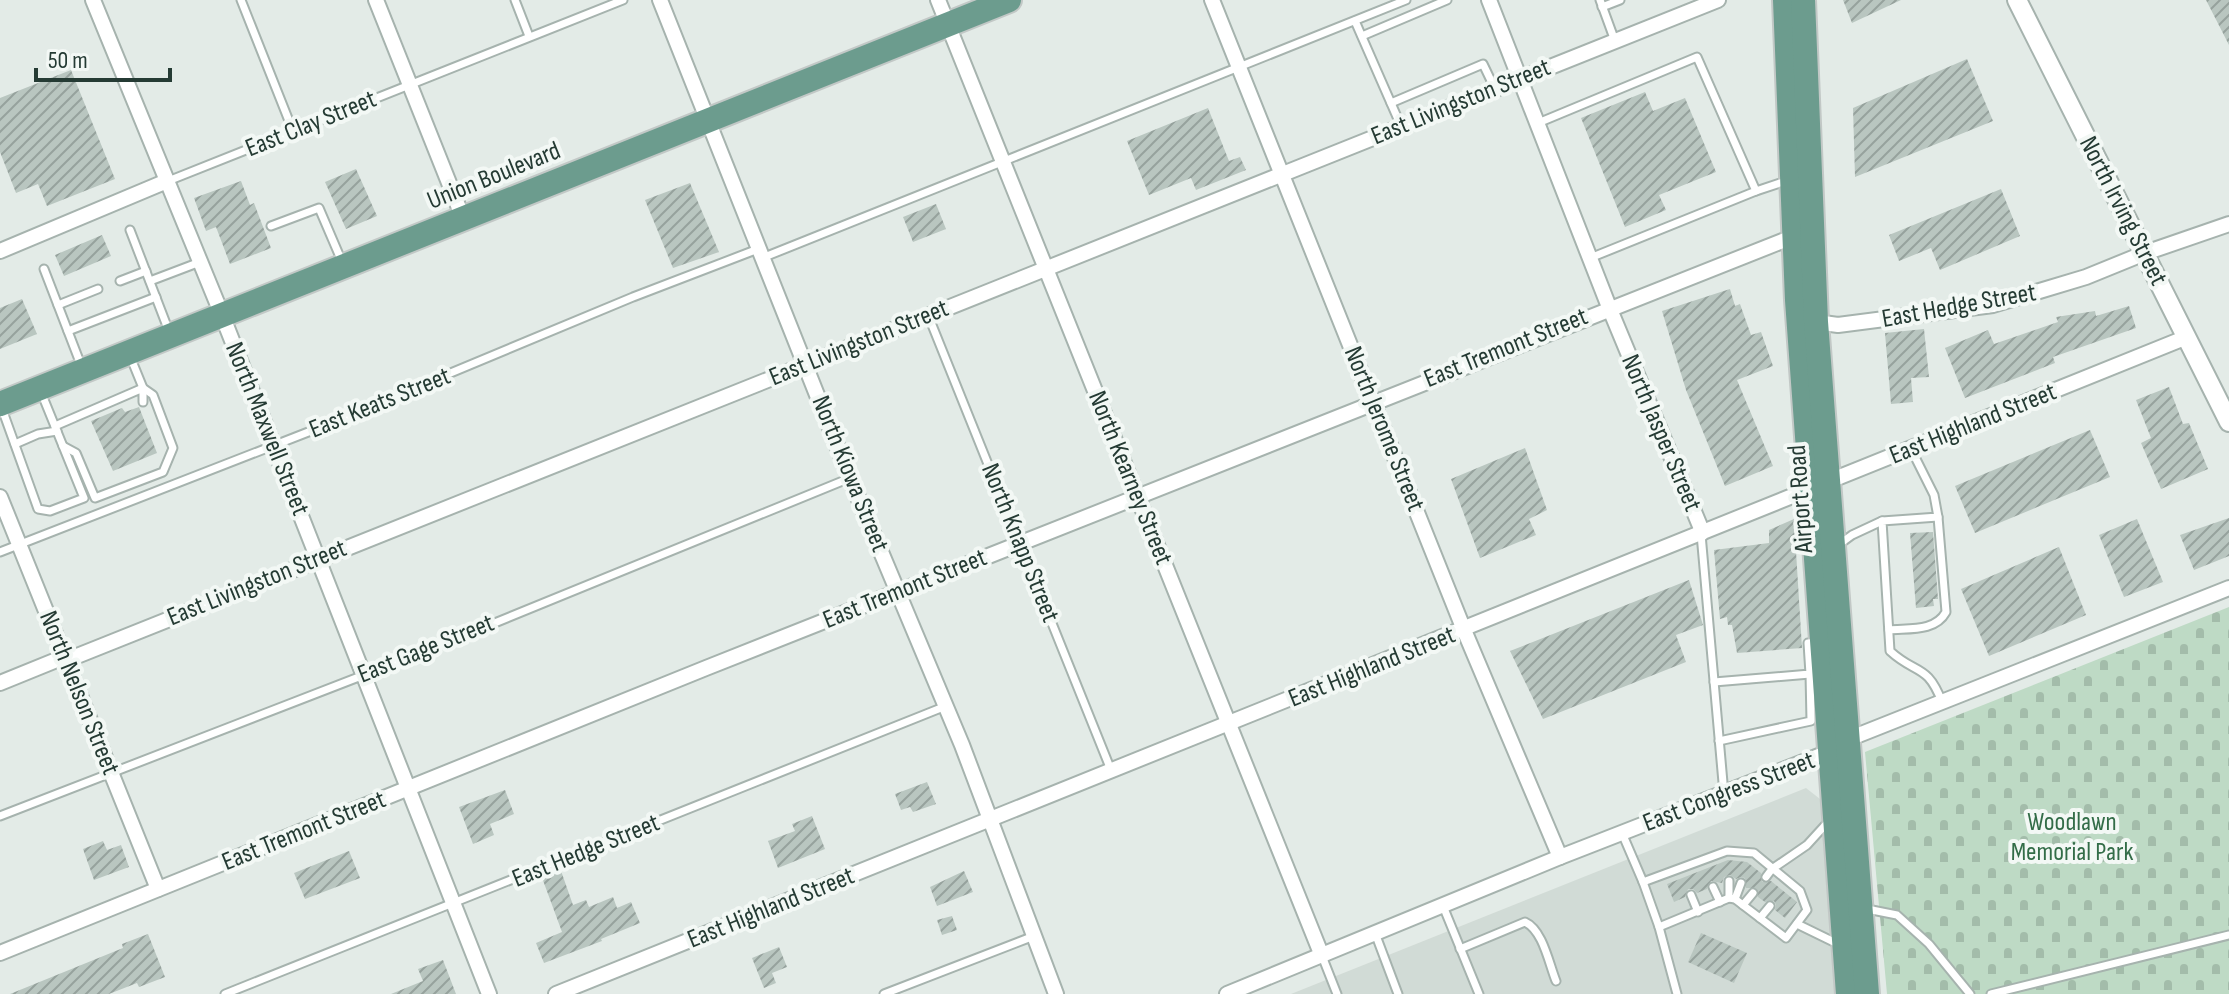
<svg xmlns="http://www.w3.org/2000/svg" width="2229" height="994" font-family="'Sofia Sans Condensed',sans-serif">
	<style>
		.built { fill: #d1dbd6 }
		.cemetery { fill: url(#cemetery-stones) }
		.building { fill: url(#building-hatch) }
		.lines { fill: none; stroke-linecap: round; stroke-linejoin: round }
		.service-casing { stroke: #a6b3ae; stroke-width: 11 }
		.minor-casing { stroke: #a6b3ae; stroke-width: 18 }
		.tertiary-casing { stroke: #a6b3ae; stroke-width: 22 }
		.primary-casing { stroke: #c2c8c6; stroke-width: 28 }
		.service { stroke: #fff; stroke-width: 7 }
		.minor { stroke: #fff; stroke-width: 14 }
		.tertiary { stroke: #fff; stroke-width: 18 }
		.primary { stroke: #6c9c8e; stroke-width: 24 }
		.labels { text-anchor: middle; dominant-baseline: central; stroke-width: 8; stroke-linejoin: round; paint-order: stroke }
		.street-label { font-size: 26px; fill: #253b34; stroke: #f3f8f5 }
		.park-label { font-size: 26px; fill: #336d48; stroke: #f3f8f5 }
	</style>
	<defs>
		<pattern id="cemetery-stones" width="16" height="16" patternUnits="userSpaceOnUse" patternTransform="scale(2)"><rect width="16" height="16" fill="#bedac5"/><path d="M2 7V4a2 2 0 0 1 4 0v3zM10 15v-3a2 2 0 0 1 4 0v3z" fill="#a3bcaa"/></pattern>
		<pattern id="building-hatch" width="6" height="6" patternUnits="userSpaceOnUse" patternTransform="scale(2)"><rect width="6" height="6" fill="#b9c6c0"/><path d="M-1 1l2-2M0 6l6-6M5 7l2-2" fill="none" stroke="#96a29d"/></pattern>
	</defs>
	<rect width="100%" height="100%" fill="#e3ebe7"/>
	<!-- built -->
	<polygon class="built" points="1806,788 1820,799 1835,994 1291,994"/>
	<!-- cemetery -->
	<polygon class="cemetery" points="2229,607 2229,994 1887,994 1865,752"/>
	<!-- building -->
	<g class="building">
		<polygon points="1843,0 1901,0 1852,23"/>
		<polygon points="2206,0 2229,0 2229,45"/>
		<polygon points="1967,59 1993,121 1855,177 1853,108"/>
		<polygon points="71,70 115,179 47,206 38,184 16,193 0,152 0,98"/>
		<polygon points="1645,92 1653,111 1685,98 1716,172 1659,195 1666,210 1625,227 1581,118"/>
		<polygon points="1208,108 1229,161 1240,157 1246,170 1196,190 1191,178 1149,195 1127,141"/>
		<polygon points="356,169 377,216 346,229 325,182"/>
		<polygon points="241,181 250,205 254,203 271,248 230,264 216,227 206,231 194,198"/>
		<polygon points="690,183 719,252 673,268 645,200"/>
		<polygon points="2001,189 2020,236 1940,270 1931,248 1899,261 1889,235"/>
		<polygon points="936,204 946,229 913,242 903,217"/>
		<polygon points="102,235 111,256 64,276 55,255"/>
		<polygon points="1730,289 1735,306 1740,304 1751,335 1761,332 1773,366 1737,380 1773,466 1725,486 1686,390 1662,311"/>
		<polygon points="22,299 37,334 0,349 0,308"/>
		<polygon points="2129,306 2136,328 2053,357 2055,363 1965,398 1945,348 1988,330 1994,344 2058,322 2056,317 2095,311 2096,316"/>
		<polygon points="1924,329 1929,377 1911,378 1913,402 1891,404 1885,333"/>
		<polygon points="2169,387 2183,424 2189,423 2208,469 2161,489 2141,443 2151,438 2136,400"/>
		<polygon points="139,407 157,453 113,471 91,421 122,408 125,412"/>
		<polygon points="2090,430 2110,477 1975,533 1955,486"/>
		<polygon points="1525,448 1547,510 1529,519 1536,535 1480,558 1451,479"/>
		<polygon points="2229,518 2229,556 2194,570 2180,535"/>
		<polygon points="1794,519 1802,648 1737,653 1732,625 1728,625 1727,617 1720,619 1714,550 1769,543 1769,530"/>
		<polygon points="2137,519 2163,582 2124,597 2099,535"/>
		<polygon points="1933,532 1938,599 1933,599 1934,606 1916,608 1910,533"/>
		<polygon points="2059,547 2086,615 1989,656 1961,589"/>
		<polygon points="1689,580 1703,625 1676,635 1686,662 1543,719 1510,651"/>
		<polygon points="927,782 936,804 913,812 910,807 901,810 895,794"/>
		<polygon points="505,790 514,814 490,824 494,835 473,844 459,807"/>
		<polygon points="812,816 825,849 778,868 768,841 795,831 792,824"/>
		<polygon points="103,841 107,850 121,845 129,867 94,880 83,849"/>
		<polygon points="349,851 360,878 305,899 294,873"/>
		<polygon points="1728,860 1747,862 1761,873 1762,882 1771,881 1797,902 1785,918 1775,910 1776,905 1774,901 1765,902 1758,897 1756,888 1746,888 1745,878 1741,877 1736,879 1730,875 1724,877 1722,883 1711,881 1707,889 1697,893 1693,889 1688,889 1685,897 1674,902 1667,884"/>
		<polygon points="560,868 573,905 586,900 589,907 613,897 617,908 631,902 640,923 601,939 602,941 544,963 536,943 562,932 541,875"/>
		<polygon points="964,871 973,892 937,906 930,887"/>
		<polygon points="952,916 957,930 942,935 937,920"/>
		<polygon points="1701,933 1747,953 1734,983 1688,962"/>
		<polygon points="148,934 165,977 139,987 137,983 109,994 10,994 123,948 122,944"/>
		<polygon points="779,947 787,967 772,973 776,983 764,988 752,958"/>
		<polygon points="443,960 456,994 391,994 423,981 418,969"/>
	</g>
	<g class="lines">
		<defs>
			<g id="service">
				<polyline points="241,0 293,131"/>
				<polyline points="515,0 529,36"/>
				<polyline points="1600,0 1615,41"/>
				<polyline points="1602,7 1620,0"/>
				<polyline points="1355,21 1401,126"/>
				<polyline points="1362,36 1447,0"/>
				<polyline points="1391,103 1483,64 1495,89"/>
				<polyline points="1538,123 1697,57 1756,191 1590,258"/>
				<polyline points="168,181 623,0"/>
				<polyline points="1756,191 1786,181"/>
				<polyline points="271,226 319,208 343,264"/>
				<polyline points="130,230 170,334"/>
				<polyline points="762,258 1406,0"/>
				<polyline points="44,269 81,365"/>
				<polyline points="120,281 146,271"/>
				<polyline points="150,281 200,262"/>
				<polyline points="58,305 98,289"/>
				<polyline points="928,315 1111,770"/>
				<polyline points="68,331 156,297"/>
				<polyline points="1,406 38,509 50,511 84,498 41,392"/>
				<polyline points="55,426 143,388 143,402"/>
				<polyline points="15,444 38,434 57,431"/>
				<polyline points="63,446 76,453 95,498 163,472 173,448 153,395 143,388 130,356"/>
				<path d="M1911,449L1934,495L1938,517L1882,521L1890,651C1916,675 1927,663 1942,702"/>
				<polyline points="1701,534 1724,794"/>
				<polyline points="1837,546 1852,535 1882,521"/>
				<polyline points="0,552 316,429 633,297 758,249"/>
				<path d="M1889,630C1909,628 1935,632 1946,612L1938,517"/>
				<polyline points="1714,682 1810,674 1808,643 1817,642"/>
				<polyline points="1719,741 1811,721 1810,674"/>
				<polyline points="0,816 426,651 850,478"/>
				<polyline points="1622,833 1643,882 1727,851 1754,853 1800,891 1807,910 1786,938 1735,899 1729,898 1659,927"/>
				<polyline points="1766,877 1772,869 1807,845 1828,822"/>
				<polyline points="1729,881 1729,898"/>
				<polyline points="1643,882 1659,927 1677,994"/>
				<polyline points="1713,887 1720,902"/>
				<polyline points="1691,895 1698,912"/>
				<polyline points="1735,899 1741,883"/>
				<polyline points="1743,905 1753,893"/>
				<polyline points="1443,906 1479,994"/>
				<polyline points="1867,909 1897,915 1929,944 1970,994"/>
				<polyline points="1760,918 1770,906"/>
				<polyline points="1797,924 1838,944"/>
				<polyline points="1375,933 1398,994"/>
				<path d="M1460,949L1525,922C1543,930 1549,964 1556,981"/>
				<polyline points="1322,956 1337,994"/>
				<polyline points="225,994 946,706"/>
				<polyline points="884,994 1034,936"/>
				<polyline points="1991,994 2229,935"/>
			</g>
			<g id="minor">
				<polyline points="93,0 222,315 489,994"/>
				<polyline points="376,0 463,218"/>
				<polyline points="660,0 850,478 962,745 1056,994"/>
				<polyline points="938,0 1322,956"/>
				<polyline points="1212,0 1464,630 1560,857"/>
				<polyline points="1489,0 1609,307 1700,526 1701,534"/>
				<polyline points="0,251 167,181"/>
				<polyline points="1816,322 1838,325 1993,305 2086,277 2145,253 2229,224"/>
				<polyline points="0,497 158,889"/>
				<polyline points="0,683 64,657 77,656 1718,0"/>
				<polyline points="0,953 706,668 1800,234"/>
				<polyline points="556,994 2187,337"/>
				<polyline points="1227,994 1560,857 1829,752 1846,740 2229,588"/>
			</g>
			<polyline id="tertiary" points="2017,0 2229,422"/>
			<g id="primary">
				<polyline points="1785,0 1797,300 1848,994"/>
				<polyline points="1803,0 1816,322 1867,994"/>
				<polyline points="0,404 1009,0"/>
			</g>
		</defs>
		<!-- service casing -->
		<use href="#service" class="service-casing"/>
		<!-- minor casing -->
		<use href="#minor" class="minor-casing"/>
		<!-- tertiary casing -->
		<use href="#tertiary" class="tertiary-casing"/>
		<!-- primary casing -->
		<use href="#primary" class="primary-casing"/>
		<!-- service -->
		<use href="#service" class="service"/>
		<!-- minor -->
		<use href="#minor" class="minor"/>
		<!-- tertiary -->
		<use href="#tertiary" class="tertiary"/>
		<!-- primary -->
		<use href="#primary" class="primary"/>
	</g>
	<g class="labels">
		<!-- street labels -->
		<g class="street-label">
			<text transform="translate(1461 102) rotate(-22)">East Livingston Street</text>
			<text transform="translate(311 124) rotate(-22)">East Clay Street</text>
			<text transform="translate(494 176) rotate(-22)">Union Boulevard</text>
			<text transform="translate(2123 211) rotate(63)">North Irving Street</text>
			<text transform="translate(1959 306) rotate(-10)">East Hedge Street</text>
			<text transform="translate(859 343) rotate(-22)">East Livingston Street</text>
			<text transform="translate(1506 348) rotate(-22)">East Tremont Street</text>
			<text transform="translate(380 403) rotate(-22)">East Keats Street</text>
			<text transform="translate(1973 424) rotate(-22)">East Highland Street</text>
			<text transform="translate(267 429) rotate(68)">North Maxwell Street</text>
			<text transform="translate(1384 429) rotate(68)">North Jerome Street</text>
			<text transform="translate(1661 433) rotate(67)">North Jasper Street</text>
			<text transform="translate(850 474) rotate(68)">North Kiowa Street</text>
			<text transform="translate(1130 478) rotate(68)">North Kearney Street</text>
			<text transform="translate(1801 499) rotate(-94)">Airport Road</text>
			<text transform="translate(1020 543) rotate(68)">North Knapp Street</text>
			<text transform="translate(257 583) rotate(-22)">East Livingston Street</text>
			<text transform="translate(905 589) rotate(-22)">East Tremont Street</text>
			<text transform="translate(426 649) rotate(-22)">East Gage Street</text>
			<text transform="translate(1372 667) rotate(-22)">East Highland Street</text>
			<text transform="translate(79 693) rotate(68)">North Nelson Street</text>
			<text transform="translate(1729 792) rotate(-21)">East Congress Street</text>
			<text transform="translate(304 831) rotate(-22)">East Tremont Street</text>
			<text transform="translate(586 851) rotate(-22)">East Hedge Street</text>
			<text transform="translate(771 908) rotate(-22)">East Highland Street</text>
		</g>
		<!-- park labels -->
		<g class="park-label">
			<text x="2072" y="822">Woodlawn<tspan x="2072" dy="30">Memorial Park</tspan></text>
		</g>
	</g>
	<!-- scale -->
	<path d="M36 68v12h134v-12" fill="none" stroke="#253b34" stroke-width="4"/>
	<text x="48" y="68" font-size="24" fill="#253b34" stroke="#f3f8f5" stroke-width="6" paint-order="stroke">50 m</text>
</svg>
